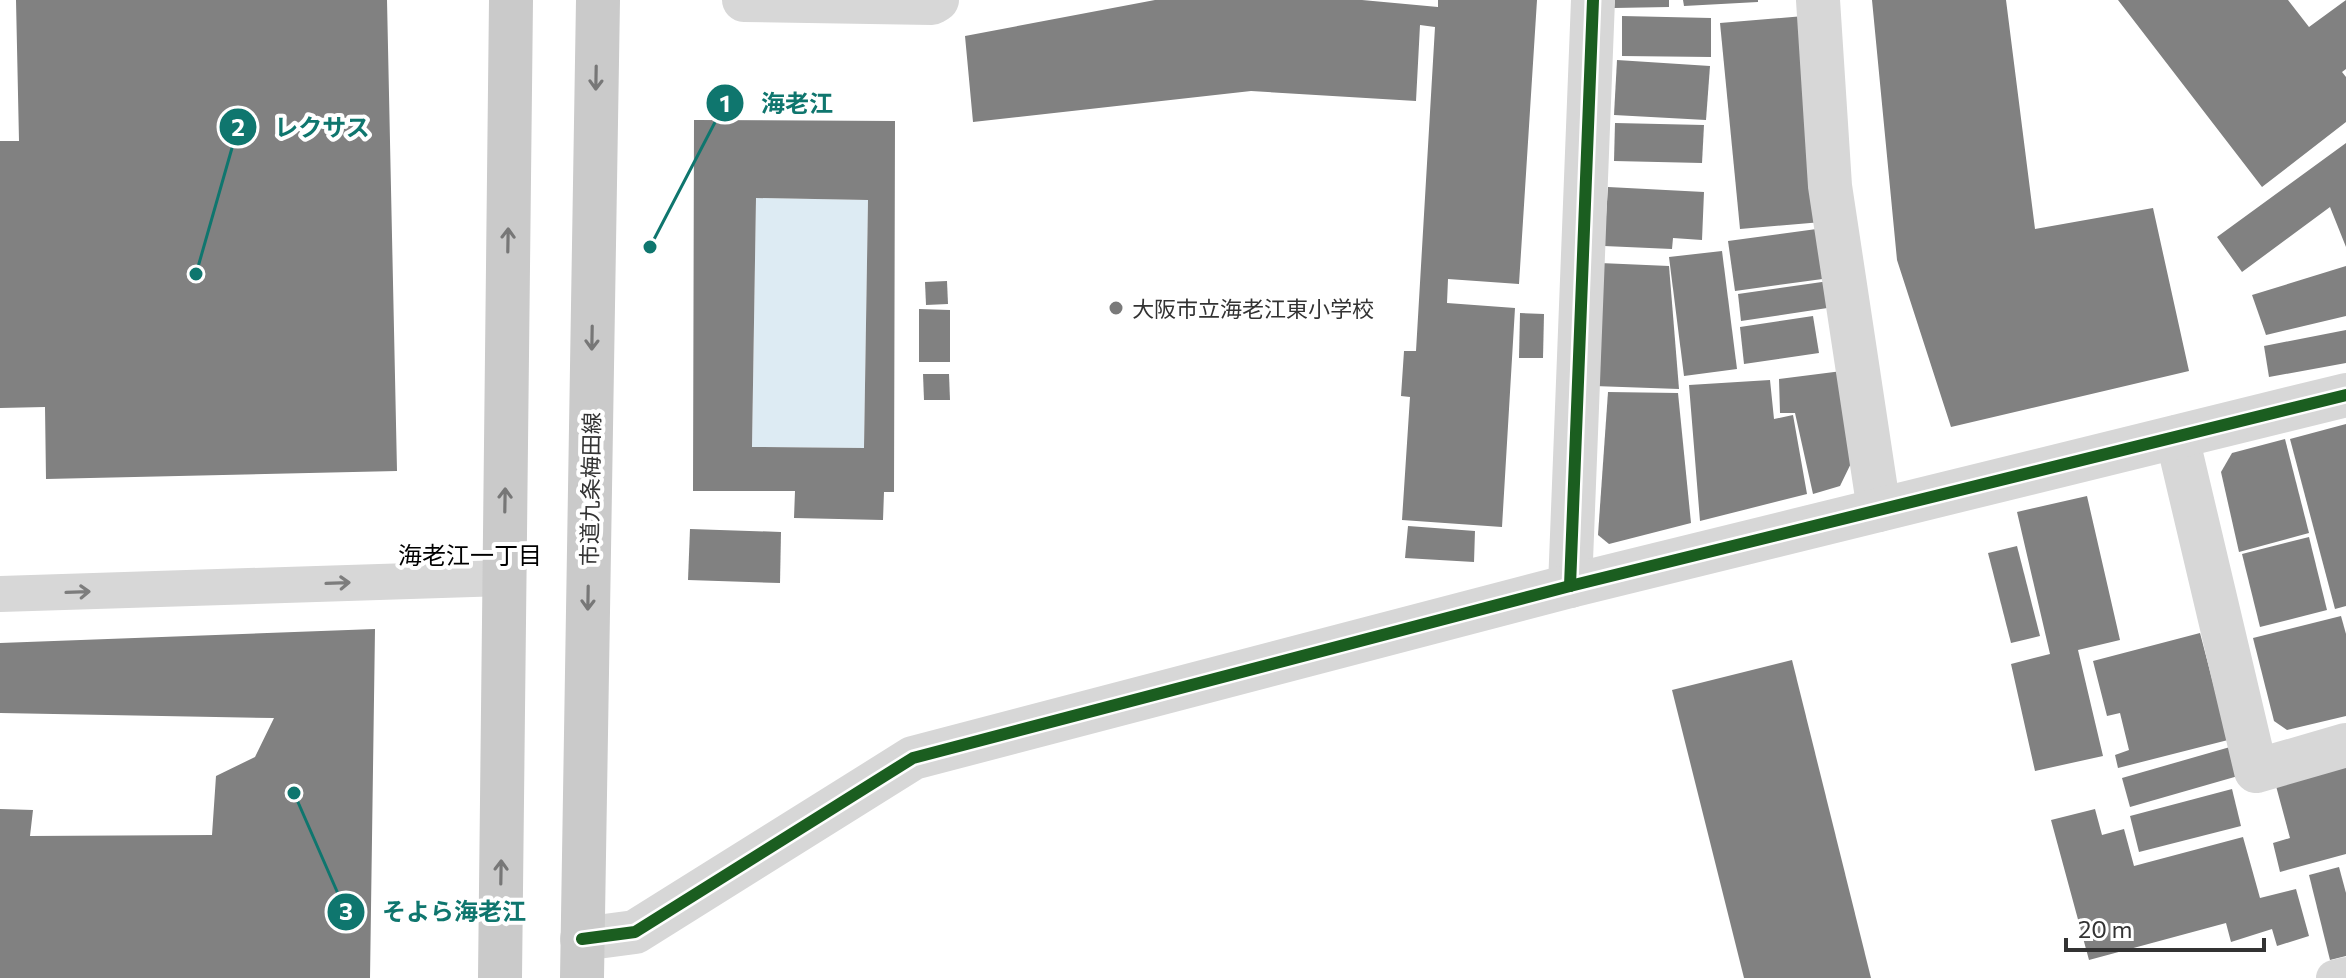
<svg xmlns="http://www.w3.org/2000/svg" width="2346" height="978" font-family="Commissioner,'Noto Sans JP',sans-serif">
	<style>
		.water { fill: #ddebf3 }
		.building { fill: #818181; fill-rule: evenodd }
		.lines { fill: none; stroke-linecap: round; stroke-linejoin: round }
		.service { stroke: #d7d7d7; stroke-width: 36 }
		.minor { stroke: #d7d7d7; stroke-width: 44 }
		.primary { stroke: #cacaca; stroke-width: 44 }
		.cycleway-casing { stroke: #fff; stroke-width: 17 }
		.cycleway { stroke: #1b5e20; stroke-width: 12 }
		.oneway { stroke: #777 }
		.oneway2 { stroke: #7d7d7d }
		.poi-dot { fill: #7a7a7a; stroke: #fff; stroke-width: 3 }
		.labels { text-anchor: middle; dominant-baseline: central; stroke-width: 8; stroke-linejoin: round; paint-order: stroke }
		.poi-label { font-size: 22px; fill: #333; stroke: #fff; text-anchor: start }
		.street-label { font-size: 22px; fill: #333; stroke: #fff }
		.neighbourhood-label { font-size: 24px; fill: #000; stroke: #fff }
		.leader { fill: none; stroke: #0f766e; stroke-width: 3 }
		.callout-dot { fill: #0f766e; stroke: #fff; stroke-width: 3 }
		.mark-label { font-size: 24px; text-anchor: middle; font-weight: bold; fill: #fff }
		.callout-label { font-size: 24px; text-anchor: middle; font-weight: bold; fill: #0f766e; stroke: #fff; stroke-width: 8; stroke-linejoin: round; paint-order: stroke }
	</style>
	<rect width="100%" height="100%" fill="#fff"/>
	<!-- water -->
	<polygon class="water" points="756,198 868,200 864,448 752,447"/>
	<!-- building -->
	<g class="building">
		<polygon points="16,0 387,0 397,471 46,479 45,407 0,408 0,141 19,141"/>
		<polygon points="1155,0 1362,0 1438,7 1438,0 1537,0 1519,284 1448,279 1447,303 1515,308 1502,527 1402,520 1410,397 1401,396 1404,351 1416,351 1435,27 1420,25 1416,101 1251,91 973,122 965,36"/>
		<polygon points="1615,0 1669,0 1669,7 1614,8"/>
		<polygon points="1683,0 1758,0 1758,2 1684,6"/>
		<polygon points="1872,0 2006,0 2035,229 2153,208 2189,371 1951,427 1897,260"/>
		<polygon points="2118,0 2288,0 2309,27 2346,0 2346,69 2342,72 2346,77 2346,122 2262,187"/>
		<polygon points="1622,16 1711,18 1711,57 1622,56"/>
		<polygon points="1804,16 1822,222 1740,229 1720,23"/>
		<polygon points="1617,60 1710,66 1706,120 1614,115"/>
		<path d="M694,120L895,121L894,492H884L883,520L794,518L795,491H693ZM756,198L868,200L864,448L752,447Z"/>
		<polygon points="1615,123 1704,125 1702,163 1614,161"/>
		<polygon points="2346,143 2346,247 2330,207 2242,272 2217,237"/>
		<polygon points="1608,187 1704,192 1702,240 1673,238 1672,249 1604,246"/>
		<polygon points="1824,228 1830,278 1735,291 1728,241"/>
		<polygon points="1722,251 1737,369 1684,376 1669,257"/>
		<polygon points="1600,263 1669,266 1679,389 1594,386"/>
		<polygon points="2346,266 2346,316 2266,335 2252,295"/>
		<polygon points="947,281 948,304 926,305 925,282"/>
		<polygon points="1829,281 1834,307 1741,321 1738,294"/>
		<polygon points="919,309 950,310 950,362 919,362"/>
		<polygon points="1520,313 1544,314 1543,358 1519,358"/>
		<polygon points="1813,316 1819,353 1744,364 1740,327"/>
		<polygon points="2346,330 2346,363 2269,377 2264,346"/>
		<polygon points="1842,371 1857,451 1840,486 1813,494 1795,413 1780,413 1779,379"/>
		<polygon points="923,374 949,374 950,400 924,400"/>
		<polygon points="1770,380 1774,419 1793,415 1807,494 1700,521 1689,385"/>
		<polygon points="1608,392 1678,393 1691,523 1609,544 1598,535"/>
		<polygon points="2346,424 2346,606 2335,609 2290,439"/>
		<polygon points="2285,439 2309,533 2239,552 2221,472 2232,453"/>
		<polygon points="2087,496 2120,640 2078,650 2103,756 2035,771 2011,664 2050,654 2017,512"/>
		<polygon points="1408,526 1475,531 1474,562 1405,558"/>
		<polygon points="690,529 781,532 780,583 688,580"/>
		<polygon points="2309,537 2327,610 2260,627 2242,554"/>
		<polygon points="2017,546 2040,636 2011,643 1988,553"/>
		<polygon points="2341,616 2346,634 2346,716 2287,730 2274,721 2253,638"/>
		<polygon points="375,629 370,978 0,978 0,809 33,810 30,836 212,835 216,776 255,757 274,718 0,713 0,643"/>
		<polygon points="2200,633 2228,740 2118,768 2115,755 2129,750 2120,713 2107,716 2093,661"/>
		<polygon points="1792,660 1871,978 1744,978 1672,690"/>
		<polygon points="2230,747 2238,776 2130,807 2122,778"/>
		<polygon points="2346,767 2346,854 2280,872 2273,843 2290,838 2276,786"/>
		<polygon points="2232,789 2241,826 2139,852 2130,816"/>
		<polygon points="2095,809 2102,835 2124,829 2134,866 2243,837 2260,898 2296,889 2309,936 2277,946 2272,929 2231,942 2226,923 2089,960 2051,820"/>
		<polygon points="2339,867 2346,893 2346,956 2330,960 2309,875"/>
	</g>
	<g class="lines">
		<!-- service -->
		<g class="service">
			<polyline points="0,594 504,578"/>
			<polyline points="2334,978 2346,975"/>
		</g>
		<!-- minor -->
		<g class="minor">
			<polyline points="744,0 932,3 937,0"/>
			<polyline points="1818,0 1830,186 1879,510"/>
			<polyline points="2177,437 2256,771 2346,745"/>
			<polyline points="1570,586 1593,0"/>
			<polyline points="582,939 635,932 913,758 1570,586 2346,395"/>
		</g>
		<!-- primary -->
		<g class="primary">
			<polyline points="500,978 511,0"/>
			<polyline points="582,978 598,0"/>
		</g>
		<defs>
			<g id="cycleway">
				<polyline points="1570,586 1593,0"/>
				<polyline points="582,939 635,932 913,758 1570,586 2346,395"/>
			</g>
		</defs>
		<!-- cycleway casing -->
		<use href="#cycleway" class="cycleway-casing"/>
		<!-- cycleway -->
		<use href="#cycleway" class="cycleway"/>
	</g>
	<!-- one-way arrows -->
	<defs><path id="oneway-shaft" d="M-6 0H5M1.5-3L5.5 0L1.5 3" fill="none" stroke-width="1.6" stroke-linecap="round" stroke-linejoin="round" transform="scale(2)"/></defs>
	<g class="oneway">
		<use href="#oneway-shaft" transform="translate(596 78) rotate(91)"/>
		<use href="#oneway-shaft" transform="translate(508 240) rotate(-89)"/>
		<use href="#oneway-shaft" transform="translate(592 338) rotate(91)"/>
		<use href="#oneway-shaft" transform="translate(505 500) rotate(-89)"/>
		<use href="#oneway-shaft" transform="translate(588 598) rotate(91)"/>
		<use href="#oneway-shaft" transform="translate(501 872) rotate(-89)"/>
	</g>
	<g class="oneway2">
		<use href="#oneway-shaft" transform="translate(338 583) rotate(-2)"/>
		<use href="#oneway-shaft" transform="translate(78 592) rotate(-2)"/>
	</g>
	<!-- markers -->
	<circle class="poi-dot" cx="1116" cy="308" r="8"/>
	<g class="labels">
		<!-- poi labels -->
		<g class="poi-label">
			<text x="1132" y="308">大阪市立海老江東小学校</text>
		</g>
		<!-- street labels -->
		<g class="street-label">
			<text transform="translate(590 489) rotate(-89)">市道九条梅田線</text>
		</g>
		<!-- neighbourhood labels -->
		<g class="neighbourhood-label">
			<text x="470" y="554">海老江一丁目</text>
		</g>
	</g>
	<!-- callouts -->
	<path class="leader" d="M650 247L725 103M196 274L238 127M294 793L346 912"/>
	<g class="callout-dot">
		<circle cx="650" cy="247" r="8"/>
		<circle cx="196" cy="274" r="8"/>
		<circle cx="294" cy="793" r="8"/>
		<circle cx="725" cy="103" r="20"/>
		<circle cx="238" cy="127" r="20"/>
		<circle cx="346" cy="912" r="20"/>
	</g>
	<g class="mark-label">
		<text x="725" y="112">1</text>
		<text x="238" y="136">2</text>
		<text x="346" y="920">3</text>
	</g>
	<g class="callout-label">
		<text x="797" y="112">海老江</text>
		<text x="322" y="136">レクサス</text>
		<text x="454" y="920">そよら海老江</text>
	</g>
	<!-- scale -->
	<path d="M2066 938v12h198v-12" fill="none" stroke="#333333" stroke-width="4"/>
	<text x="2078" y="938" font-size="24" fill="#333333" stroke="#ffffff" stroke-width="6" paint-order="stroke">20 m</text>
</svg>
